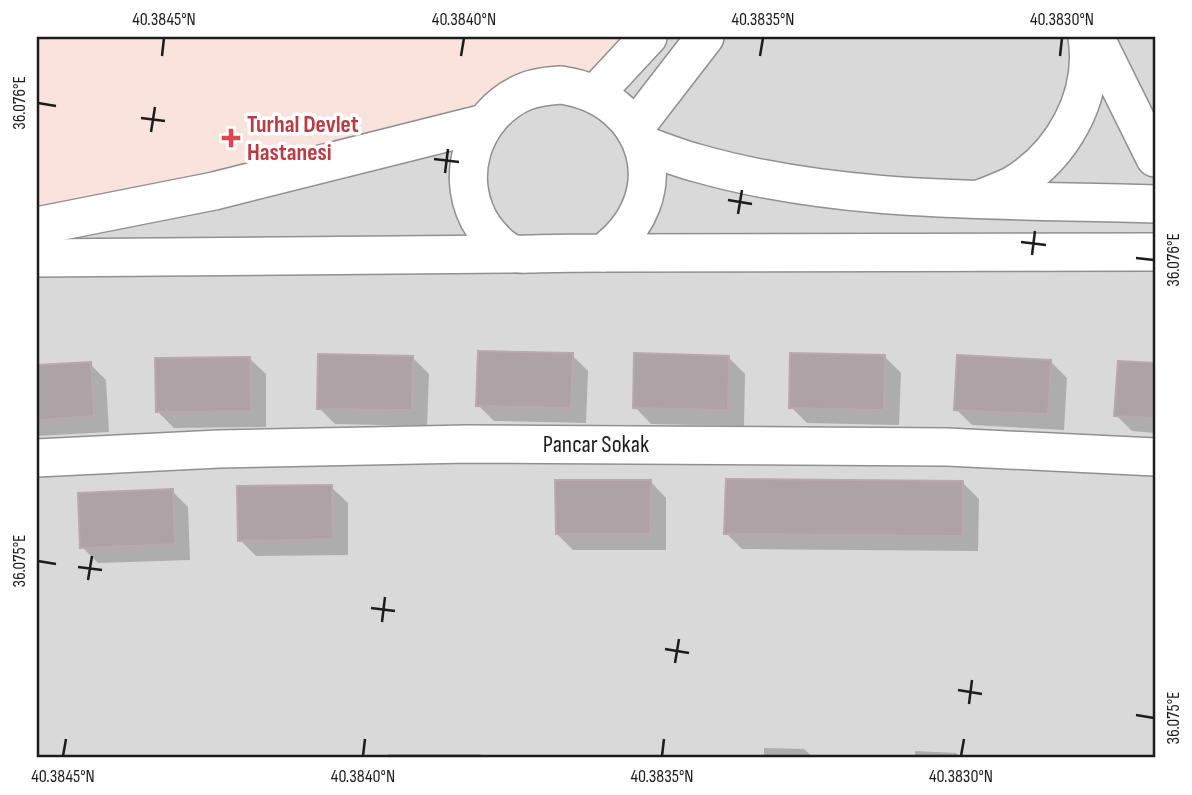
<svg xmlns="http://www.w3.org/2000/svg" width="1192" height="795" font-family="'Sofia Sans Condensed',sans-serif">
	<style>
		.residential { fill: #dad9d9 }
		.education { fill: #fae3dd }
		.shadow { fill: #0003 }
		.building { fill: #ada2a6; stroke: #bba7ae; stroke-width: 2 }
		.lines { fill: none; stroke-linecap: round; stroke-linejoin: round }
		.minor-casing { stroke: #909090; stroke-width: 40 }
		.minor { stroke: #fff; stroke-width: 37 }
		.ticks { fill: none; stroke: #1c1c1c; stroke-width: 2.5 }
		.health-dot { fill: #e0444e; stroke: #fff; stroke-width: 2.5 }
		.labels { text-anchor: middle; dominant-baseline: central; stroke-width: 7; stroke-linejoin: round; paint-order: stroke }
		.health-label { font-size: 24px; font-weight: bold; fill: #be3a42; stroke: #fff; text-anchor: start }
		.street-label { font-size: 24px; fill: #1c1c1c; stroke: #fff }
		.neatline { fill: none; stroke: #1c1c1c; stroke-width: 2.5 }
		.ticks-label { font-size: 18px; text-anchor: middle; fill: #1c1c1c }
	</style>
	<rect width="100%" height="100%" fill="#ece3e4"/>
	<!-- residential -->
	<rect class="residential" x="37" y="37" width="1118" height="721"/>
	<!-- education -->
	<polygon class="education" points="37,37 648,37 595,94 510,99 37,226"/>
	<!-- shadow -->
	<g class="shadow">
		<polygon points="572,355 588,371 586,423 494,421 478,405"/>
		<polygon points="412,357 429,374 427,426 335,424 319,408"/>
		<polygon points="728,357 745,374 744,426 651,424 635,407"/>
		<polygon points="885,357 901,373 899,425 807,423 791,407"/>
		<polygon points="249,358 266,374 266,427 174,428 158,412"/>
		<polygon points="1050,361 1067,378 1064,430 972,425 956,409"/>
		<polygon points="1120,363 1155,365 1155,433 1132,431 1116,415"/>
		<polygon points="90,364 106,380 109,432 37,436 37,367"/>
		<polygon points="650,481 666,498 666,550 573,550 557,534"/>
		<polygon points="963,483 979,499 978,551 742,549 726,533"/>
		<polygon points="331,487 348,503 348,555 256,556 240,540"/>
		<polygon points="172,491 188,507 190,560 98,563 82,547"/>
		<polygon points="764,748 804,749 814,758 717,758 717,756 764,757"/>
		<polygon points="915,751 956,753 961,758 915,758"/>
		<polygon points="388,754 480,754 485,758 388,758"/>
		<polygon points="558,755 651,756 653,758 558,758"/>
		<polygon points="1069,755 1109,758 1068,758"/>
	</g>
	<!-- building -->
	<g class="building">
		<polygon points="478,351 573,353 571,408 476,406"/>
		<polygon points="634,353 729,356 728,410 633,408"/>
		<polygon points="790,353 885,355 884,410 789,408"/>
		<polygon points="318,354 413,356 412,410 317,409"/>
		<polygon points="957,355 1051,360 1048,414 954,410"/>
		<polygon points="250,357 251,411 156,412 155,358"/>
		<polygon points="1118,361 1155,363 1155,418 1114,416"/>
		<polygon points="91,362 94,416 37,420 37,365"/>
		<polygon points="726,479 963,481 963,536 724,534"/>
		<polygon points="555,480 651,480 650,534 556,534"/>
		<polygon points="332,485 333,539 238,541 237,486"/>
		<polygon points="173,489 175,544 80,548 78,493"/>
	</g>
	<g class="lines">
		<defs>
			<g id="minor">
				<polyline points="1095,37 1155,158"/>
				<path d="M561,85C652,98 679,198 603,253C580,253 557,253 533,254C527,254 517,255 512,253C501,249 491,237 484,228C452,181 471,115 524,92C535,87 548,86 561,85Z"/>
				<polyline points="595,94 648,37"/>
				<polyline points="634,129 705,37"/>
				<path d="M642,144C660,151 678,158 697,163C844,205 1003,199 1155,204"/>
				<path d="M982,198C992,194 1003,190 1013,185C1063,155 1096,96 1087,37"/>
				<polyline points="37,226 214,191 485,123"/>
				<polyline points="603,253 1155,252"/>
				<polyline points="37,258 512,254"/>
				<polyline points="37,458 219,449 469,444 947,447 1155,457"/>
			</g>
		</defs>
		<!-- minor casing -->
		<use href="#minor" class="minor-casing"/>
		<!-- minor -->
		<use href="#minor" class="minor"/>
	</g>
	<!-- ticks -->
	<path class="ticks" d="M162,56L164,38M461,56L464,38M760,56L763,38M1060,56L1062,38M38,103L56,106M141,118L165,121M151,132L155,107M434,159L459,162M445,173L448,149M728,200L752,204M738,214L742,190M1021,242L1046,245M1032,255L1035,231M1136,258L1154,260M38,561L56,564M78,567L102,570M88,580L92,556M371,608L395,611M382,622L385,597M665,649L689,653M675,663L679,639M958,690L982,694M969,704L972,680M1136,715L1154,718M63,756L66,739M363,756L365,739M662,756L664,739M961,756L964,739"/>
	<!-- markers -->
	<path class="health-dot" d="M227.5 127.5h7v7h7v7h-7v7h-7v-7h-7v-7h7z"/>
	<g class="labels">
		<!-- health labels -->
		<g class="health-label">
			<text x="247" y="124">Turhal Devlet<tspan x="247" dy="28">Hastanesi</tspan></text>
		</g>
		<!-- street labels -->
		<g class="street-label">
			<text x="596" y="444">Pancar Sokak</text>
		</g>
	</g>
	<!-- border -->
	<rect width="1192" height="795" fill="none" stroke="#ffffff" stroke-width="77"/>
	<rect x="38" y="38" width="1116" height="718" class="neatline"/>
	<g class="ticks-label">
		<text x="164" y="25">40.3845°N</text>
		<text x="464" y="25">40.3840°N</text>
		<text x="763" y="25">40.3835°N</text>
		<text x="1062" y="25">40.3830°N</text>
		<text transform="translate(19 103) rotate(-90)" y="6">36.076°E</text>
		<text transform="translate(1173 260) rotate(-90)" y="6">36.076°E</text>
		<text transform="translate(19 561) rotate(-90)" y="6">36.075°E</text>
		<text transform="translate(1173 718) rotate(-90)" y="6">36.075°E</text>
		<text x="63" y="782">40.3845°N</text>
		<text x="363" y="782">40.3840°N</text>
		<text x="662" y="782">40.3835°N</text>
		<text x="961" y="782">40.3830°N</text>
	</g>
</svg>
